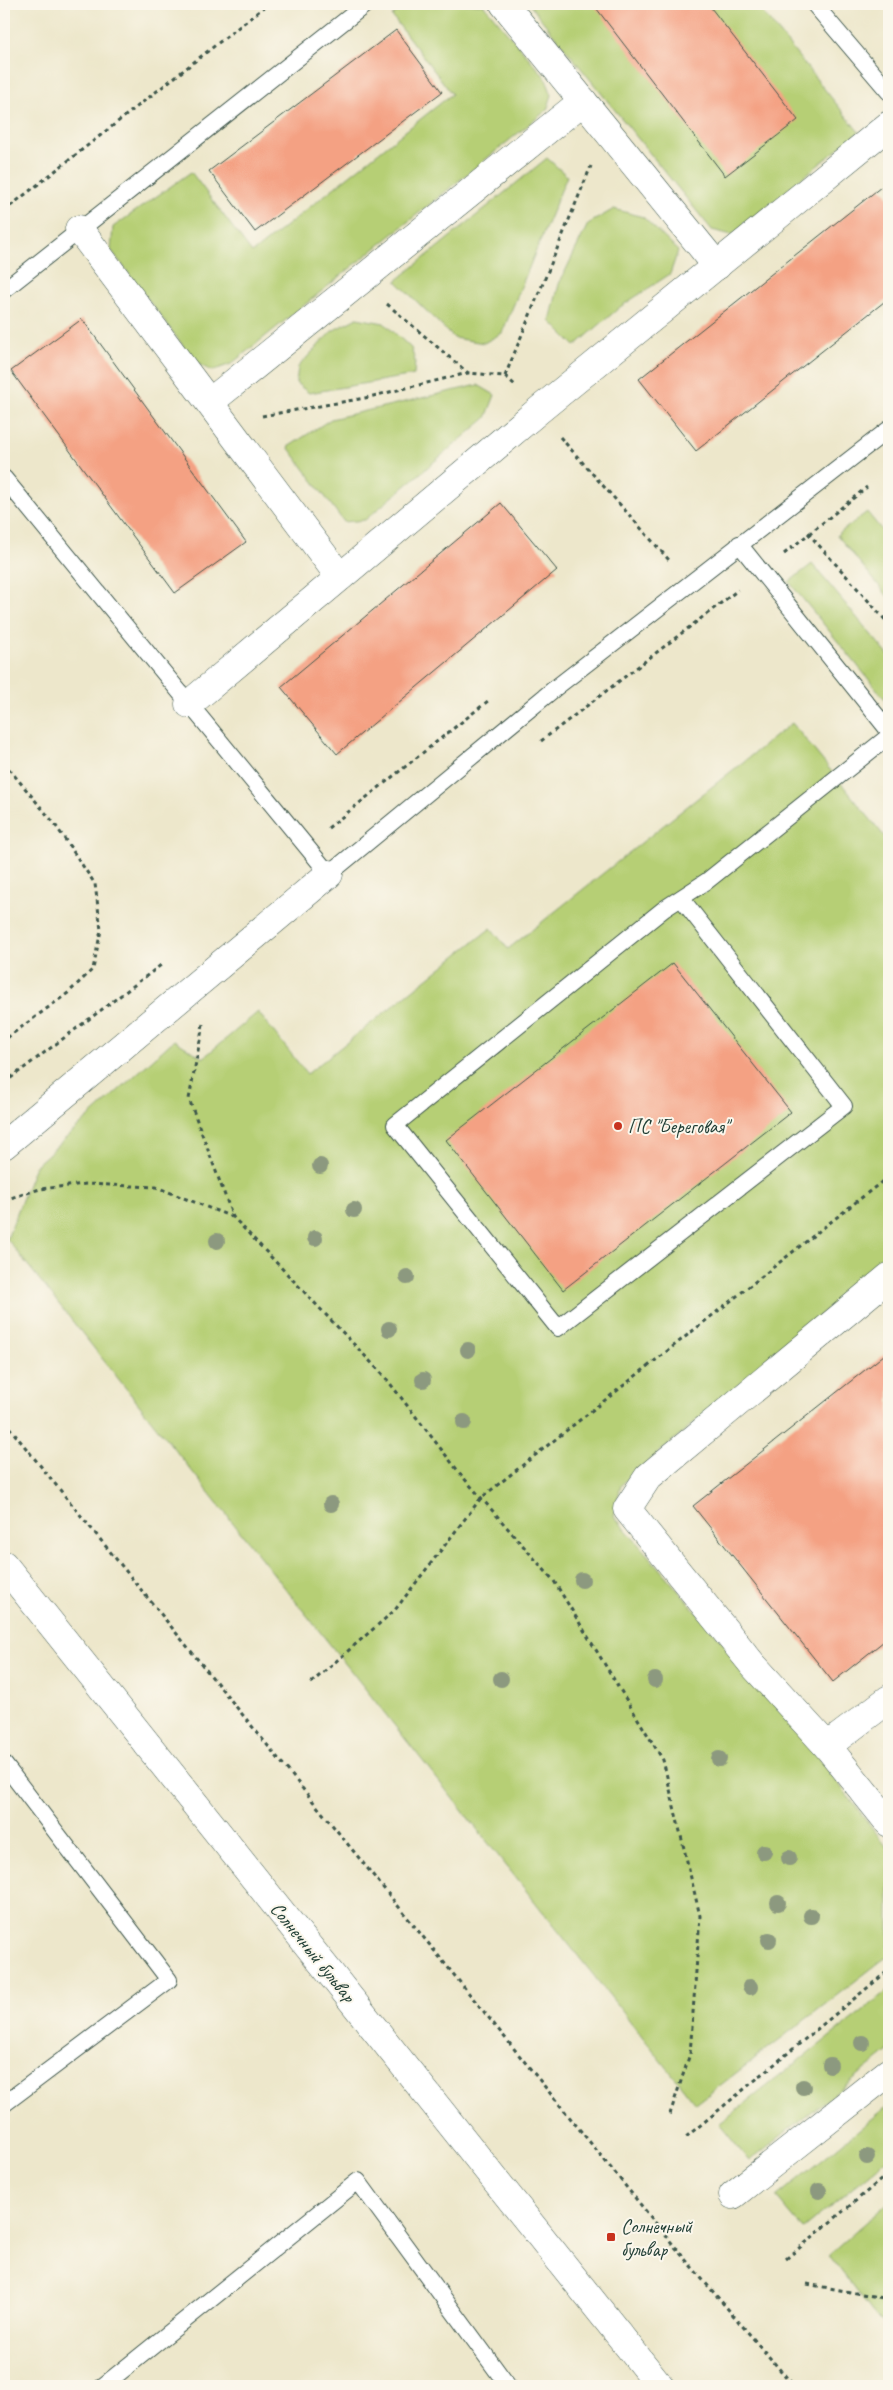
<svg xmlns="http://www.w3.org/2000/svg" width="893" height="2390" font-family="Caveat,sans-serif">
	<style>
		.green { fill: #b6cf74; stroke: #6a8654 }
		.building { fill: #f4a183 }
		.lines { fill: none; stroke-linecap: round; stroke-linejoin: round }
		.lane-casing { stroke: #3e564b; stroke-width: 18 }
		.street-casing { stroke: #3e564b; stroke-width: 29 }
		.path { stroke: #3e564b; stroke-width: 3; stroke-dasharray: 4 4; stroke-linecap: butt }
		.lane { stroke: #fff; stroke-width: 16 }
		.street { stroke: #fff; stroke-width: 28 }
		.tree { fill: #8c997f }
		.poi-dot { fill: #c8321e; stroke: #fbf7ec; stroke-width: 2 }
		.labels { text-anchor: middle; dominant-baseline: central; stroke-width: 4; stroke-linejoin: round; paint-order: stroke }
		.poi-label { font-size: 20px; fill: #1f3d34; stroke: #fbf7ec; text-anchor: start }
		.street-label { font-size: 20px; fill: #1f3d34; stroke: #fbf7ec }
	</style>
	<rect width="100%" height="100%" fill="#fbf7ec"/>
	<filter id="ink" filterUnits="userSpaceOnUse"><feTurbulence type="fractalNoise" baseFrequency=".02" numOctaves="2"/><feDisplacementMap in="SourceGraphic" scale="10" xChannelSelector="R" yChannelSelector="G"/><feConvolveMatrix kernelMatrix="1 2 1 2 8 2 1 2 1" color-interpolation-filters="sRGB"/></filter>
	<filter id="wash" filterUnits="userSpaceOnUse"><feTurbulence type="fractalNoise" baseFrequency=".0096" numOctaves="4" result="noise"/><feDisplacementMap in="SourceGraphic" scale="20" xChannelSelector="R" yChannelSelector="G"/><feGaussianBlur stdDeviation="1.12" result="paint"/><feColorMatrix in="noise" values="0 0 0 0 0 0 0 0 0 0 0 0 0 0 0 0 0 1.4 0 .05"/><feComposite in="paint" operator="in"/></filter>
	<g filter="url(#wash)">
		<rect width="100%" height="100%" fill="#ede7cb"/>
		<!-- green -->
		<g class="green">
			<polygon points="407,4 483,4 545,77 552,95 547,110 231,364 212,371 196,363 111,250 113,227 191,172 252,253 452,94 392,16"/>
			<polygon points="529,4 756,4 859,132 732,235 712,230"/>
			<polygon points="547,158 567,176 502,333 484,343 454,338 396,281"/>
			<polygon points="614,209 643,217 678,251 670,274 620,307 575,346 550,321 559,284 588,224"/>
			<polygon points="357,318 384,323 411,348 415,361 414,375 309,393 296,383 298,367 313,351 332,331"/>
			<polygon points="478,385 495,395 486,418 365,520 344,522 288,447 331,419"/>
			<polygon points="867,512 889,539 889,598 837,535"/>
			<polygon points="812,564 889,656 889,704 789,582"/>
			<polygon points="792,723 889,842 889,1256 621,1485 614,1516 794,1725 889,1850 889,1955 696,2104 7,1239 35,1166 174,1040 203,1058 258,1012 307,1074 491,928 508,949"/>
			<polygon points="889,1990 889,2051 749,2161 719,2124"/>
			<polygon points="889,2105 889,2158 803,2229 776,2197"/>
			<polygon points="889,2202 889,2329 873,2313 829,2255"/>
		</g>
		<g id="blocks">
			<!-- building -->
			<g class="building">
				<polygon points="593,4 708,4 798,120 725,176"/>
				<polygon points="396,30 442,92 255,232 209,171"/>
				<polygon points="881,187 889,197 889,298 696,451 639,379"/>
				<polygon points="82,319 246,542 175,593 11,371"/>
				<polygon points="501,503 557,570 337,754 281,687"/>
				<polygon points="673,963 791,1112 563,1290 446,1140"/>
				<polygon points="889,1351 889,1637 833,1682 693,1506"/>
			</g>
		</g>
	</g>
	<g filter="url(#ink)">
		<use href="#blocks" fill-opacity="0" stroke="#3e564b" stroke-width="1"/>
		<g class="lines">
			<defs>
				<g id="lane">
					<polyline points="814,4 889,92"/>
					<polyline points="4,290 366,4"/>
					<polyline points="4,478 329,874 554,689 889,429"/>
					<polyline points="739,544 889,731"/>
					<polyline points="681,898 844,1106 558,1328 395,1125 664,909 707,881 889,736"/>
					<polyline points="4,1764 169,1980 4,2104"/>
					<polyline points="103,2386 358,2181 508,2386"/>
				</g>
				<g id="street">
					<polyline points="504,4 717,266"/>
					<polyline points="79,229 340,577"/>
					<polyline points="210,402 583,101"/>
					<polyline points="189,704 538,411 889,125"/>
					<polyline points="4,1145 329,874"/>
					<polyline points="889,1277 648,1477 627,1509 753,1665 827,1746 889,1699"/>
					<polyline points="4,1565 660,2386"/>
					<polyline points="827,1746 889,1823"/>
					<polyline points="733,2195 889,2072"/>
				</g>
			</defs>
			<!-- lane casing -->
			<use href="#lane" class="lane-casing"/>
			<!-- street casing -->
			<use href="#street" class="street-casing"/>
			<!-- path -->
			<g class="path">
				<polyline points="4,211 268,4"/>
				<polyline points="387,304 468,373"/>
				<polyline points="505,376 591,166"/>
				<polyline points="262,416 365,398 468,373 505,376 515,385"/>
				<polyline points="560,437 669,560"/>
				<polyline points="808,533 889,624"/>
				<polyline points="784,554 867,487"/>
				<polyline points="541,741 738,590"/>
				<polyline points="4,763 54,823 95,884 101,930 93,969 68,993 4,1040"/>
				<polyline points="328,828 488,701"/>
				<polyline points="203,1024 189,1099 233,1217 385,1377 462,1476 554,1581 663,1760 700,1916 690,2054 669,2117"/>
				<polyline points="4,1083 161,965"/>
				<polyline points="4,1200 40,1189 86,1184 156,1187 232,1217"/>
				<polyline points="4,1421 684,2258 794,2386"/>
				<polyline points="311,1683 395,1610 481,1498 889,1176"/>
				<polyline points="686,2137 889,1970"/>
				<polyline points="786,2259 889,2173"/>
				<polyline points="807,2284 889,2299"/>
			</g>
			<!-- lane -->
			<use href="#lane" class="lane"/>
			<!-- street -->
			<use href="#street" class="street"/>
		</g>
		<!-- trees -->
		<g class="tree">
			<circle cx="320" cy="1166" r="8"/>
			<circle cx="354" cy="1210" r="8"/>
			<circle cx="315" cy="1238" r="8"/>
			<circle cx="217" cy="1241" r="8"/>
			<circle cx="407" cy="1277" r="8"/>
			<circle cx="389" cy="1329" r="8"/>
			<circle cx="468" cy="1350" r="8"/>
			<circle cx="423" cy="1380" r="8"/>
			<circle cx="464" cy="1422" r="8"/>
			<circle cx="331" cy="1504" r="8"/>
			<circle cx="582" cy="1580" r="8"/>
			<circle cx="501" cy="1679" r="8"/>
			<circle cx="655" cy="1680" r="8"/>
			<circle cx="719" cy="1759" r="8"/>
			<circle cx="764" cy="1852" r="8"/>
			<circle cx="789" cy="1858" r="8"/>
			<circle cx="778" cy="1903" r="8"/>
			<circle cx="811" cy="1916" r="8"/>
			<circle cx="769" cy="1940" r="8"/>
			<circle cx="750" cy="1987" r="8"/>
			<circle cx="862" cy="2043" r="8"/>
			<circle cx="830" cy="2065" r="8"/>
			<circle cx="803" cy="2087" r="8"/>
			<circle cx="867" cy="2157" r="8"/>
			<circle cx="819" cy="2191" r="8"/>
		</g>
	</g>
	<!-- markers -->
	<g class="poi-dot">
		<circle cx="618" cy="1126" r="5"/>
		<rect x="606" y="2232" width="10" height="10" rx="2.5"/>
	</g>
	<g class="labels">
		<!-- poi labels -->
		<g class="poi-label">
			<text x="628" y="1126">ПС "Береговая"</text>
			<text x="621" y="2226">Солнечный<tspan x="621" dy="23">бульвар</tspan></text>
		</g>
		<!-- street labels -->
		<g class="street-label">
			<text transform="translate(313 1952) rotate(51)">Солнечный бульвар</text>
		</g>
	</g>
	<!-- margin -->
	<rect width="893" height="2390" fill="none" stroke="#fbf7ec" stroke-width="20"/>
</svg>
